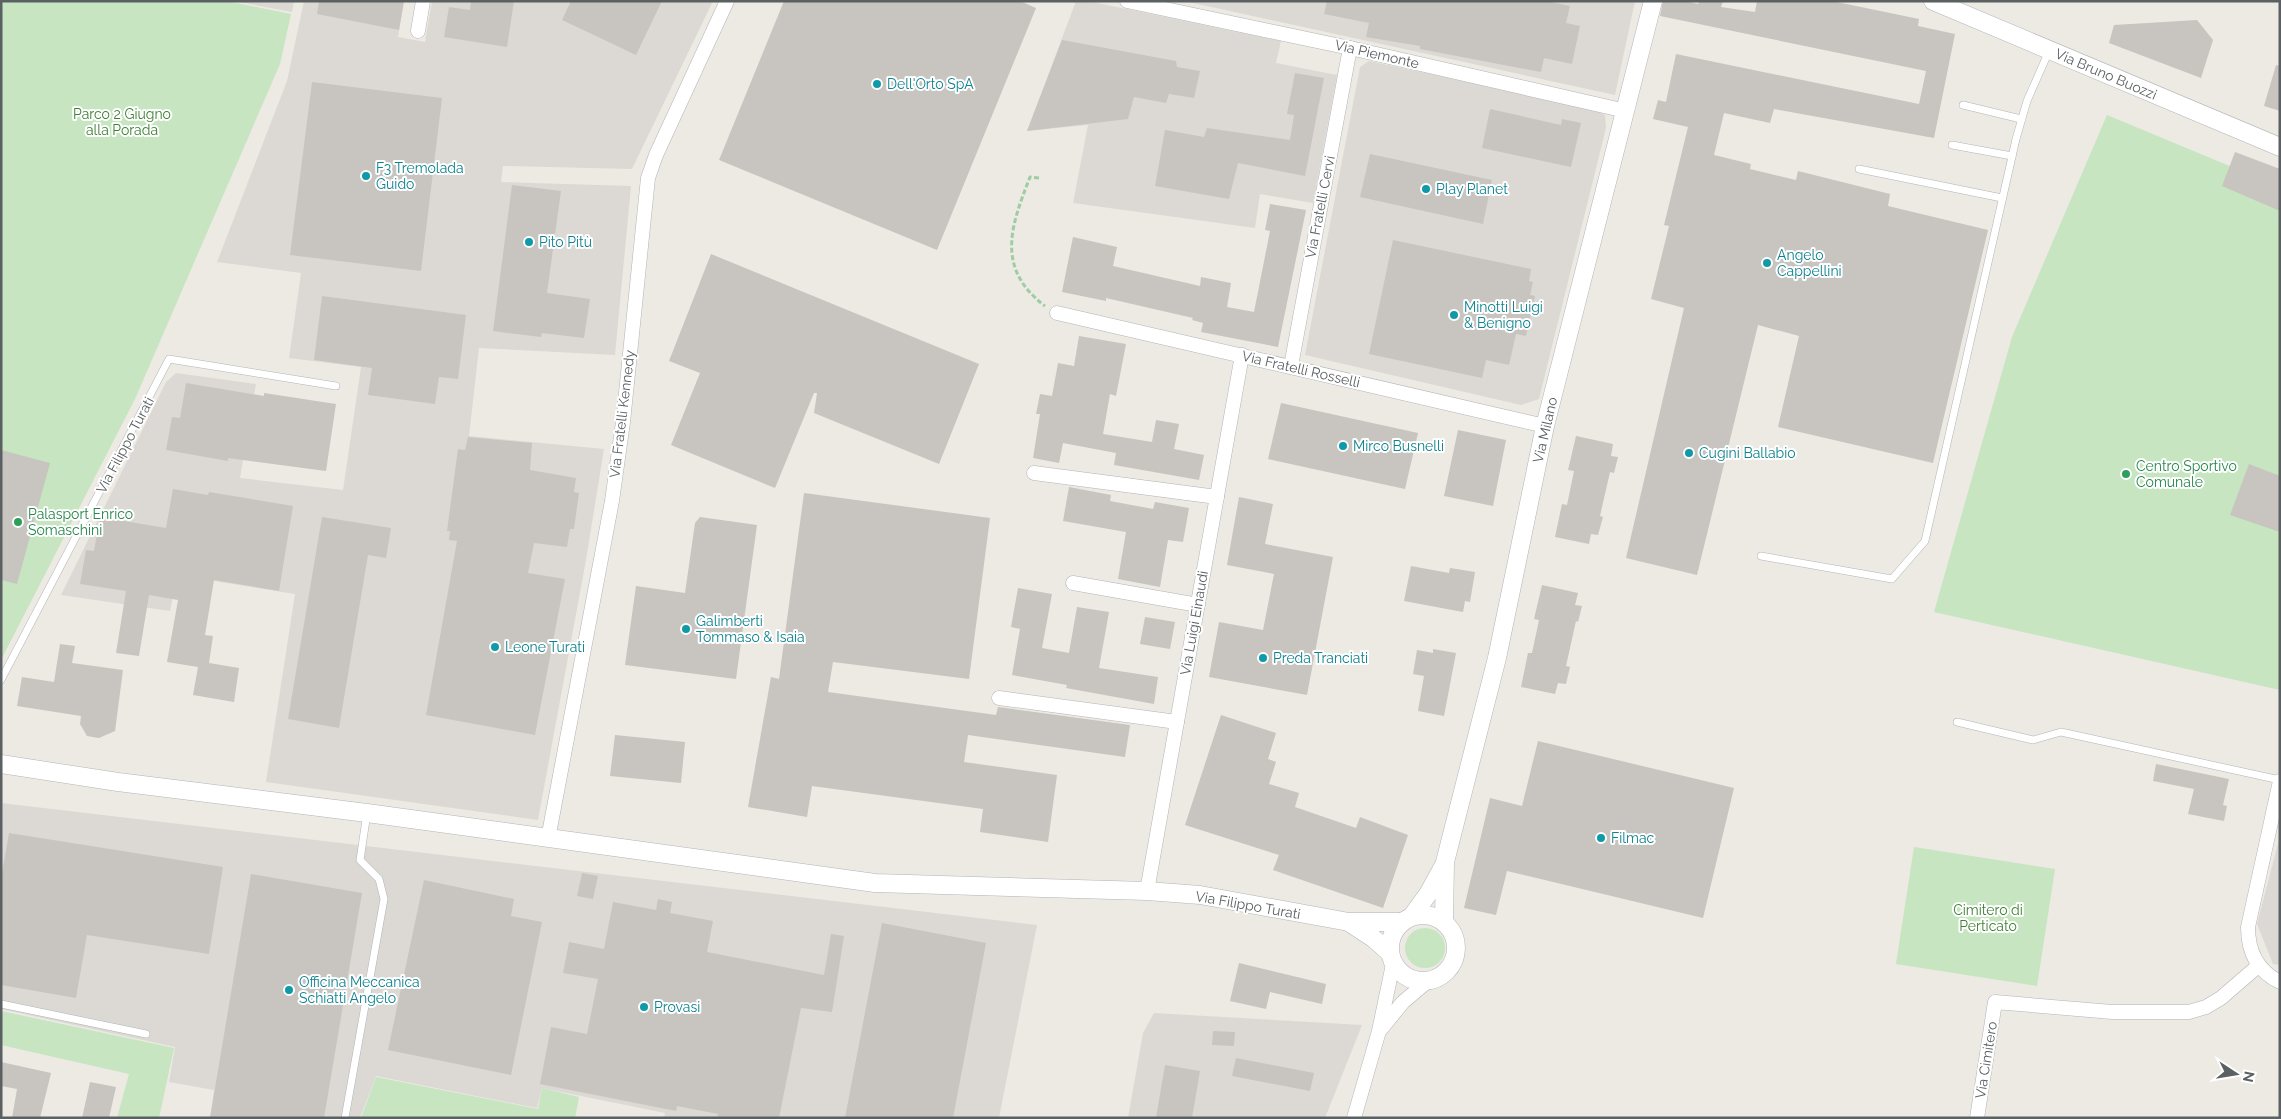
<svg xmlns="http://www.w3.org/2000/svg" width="2281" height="1119" font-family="Raleway,sans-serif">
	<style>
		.industrial { fill: #dcd9d5 }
		.green { fill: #c6e5c0 }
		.building { fill: #c8c4bf }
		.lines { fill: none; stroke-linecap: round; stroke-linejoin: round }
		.service-casing { stroke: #b0b5b8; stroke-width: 8 }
		.minor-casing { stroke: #b0b5b8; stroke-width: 15 }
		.tertiary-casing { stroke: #b0b5b8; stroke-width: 19 }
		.path { stroke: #9dcda2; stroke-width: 3; stroke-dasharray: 5 2.5; stroke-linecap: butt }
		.service { stroke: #fff; stroke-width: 7 }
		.minor { stroke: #fff; stroke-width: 14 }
		.tertiary { stroke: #fff; stroke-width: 18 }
		.culture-dot { fill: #0f9aa8; stroke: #fff; stroke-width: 2 }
		.leisure-dot { fill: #2e9e5b; stroke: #fff; stroke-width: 2 }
		.labels { text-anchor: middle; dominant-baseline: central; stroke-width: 4; stroke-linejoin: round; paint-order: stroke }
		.street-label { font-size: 14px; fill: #5b6063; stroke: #fff }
		.culture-label { font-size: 14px; fill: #0d838f; stroke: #fff; text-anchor: start }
		.park-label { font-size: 14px; fill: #3f8036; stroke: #fff }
		.leisure-label { font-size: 14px; fill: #27864d; stroke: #fff; text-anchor: start }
	</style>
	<rect width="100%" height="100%" fill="#ede9e3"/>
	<!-- industrial -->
	<g class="industrial">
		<polygon points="233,1 294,1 292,12"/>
		<polygon points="304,1 404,1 398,37 425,42 432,1 713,1 632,169 503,166 501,182 631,186 615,355 479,348 469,436 604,449 586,560 538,820 266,782 295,594 177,575 170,611 61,595 166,382 176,373 256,384 240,478 343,490 361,367 289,358 301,273 217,262 287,81"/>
		<polygon points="1076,1 1088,1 1281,41 1276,63 1337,75 1313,203 1260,194 1255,228 1073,203 1088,125 1027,131"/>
		<polygon points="1184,1 1635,1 1615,95"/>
		<polygon points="1369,61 1594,109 1605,115 1606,128 1539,399 1521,405 1305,355 1360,67"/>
		<polygon points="1,803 1037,925 999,1118 664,1118 665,1113 542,1088 537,1108 376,1076 360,1118 210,1118 214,1090 169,1082 175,1047 1,1009"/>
		<polygon points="2280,836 2280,965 2273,964 2257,924"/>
		<polygon points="1154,1013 1362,1025 1325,1118 1128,1118 1143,1033"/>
	</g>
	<!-- green -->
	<g class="green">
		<polygon points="1,1 226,1 291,14 280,64 135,399 1,660"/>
		<polygon points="2107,115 2280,187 2280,690 1934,612 2012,337"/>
		<polygon points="1914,847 2055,869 2037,986 1896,964"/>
		<circle cx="1425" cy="948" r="20"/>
		<polygon points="1,1011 174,1048 159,1118 117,1118 129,1074 1,1045"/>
		<polygon points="376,1077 538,1109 542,1088 579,1097 575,1118 361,1118"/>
	</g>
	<!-- building -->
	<g class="building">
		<polygon points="319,1 404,1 399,30 317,14"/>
		<polygon points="471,1 514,1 507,47 444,37 449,7 470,10"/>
		<polygon points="571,1 662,1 636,55 562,20"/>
		<polygon points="784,1 1020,1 1036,8 937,250 719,160"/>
		<polygon points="1327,1 1546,1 1570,6 1566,23 1580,26 1572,64 1544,58 1541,72 1420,49 1420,46 1366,37 1369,23 1324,14"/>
		<polygon points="1663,1 1685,1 1698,4 1700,1 1723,1 1721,7 1755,12 1757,1 1832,1 1919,19 1918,26 1955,34 1934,138 1774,109 1770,123 1724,113 1714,155 1751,164 1750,169 1796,180 1798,171 1890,194 1888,206 1988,230 1933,463 1778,427 1799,336 1758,325 1697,575 1626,558 1684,308 1651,299 1669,226 1664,225 1688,127 1653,119 1658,100 1666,102 1676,54 1919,104 1926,71 1660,16"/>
		<polygon points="2197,20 2213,40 2201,78 2109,43 2114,25"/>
		<polygon points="1062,40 1176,61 1177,67 1200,71 1194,98 1169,94 1166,103 1134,97 1128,119 1027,131"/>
		<polygon points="2276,65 2280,66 2280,111 2264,106"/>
		<polygon points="1295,73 1324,78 1305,176 1238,163 1229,199 1155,186 1165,130 1204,137 1207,128 1290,140 1294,115 1287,114"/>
		<polygon points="312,82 442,98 421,271 290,255"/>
		<polygon points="1490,109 1561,125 1562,119 1581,123 1571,167 1482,148"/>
		<polygon points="2235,152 2280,169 2280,211 2222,186"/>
		<polygon points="1370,154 1492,180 1483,224 1360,197"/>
		<polygon points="512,185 561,191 547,293 590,299 584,338 542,333 541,337 493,331"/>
		<polygon points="1270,204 1306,210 1278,347 1201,332 1203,323 1192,320 1193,318 1106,298 1106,301 1062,292 1073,237 1117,247 1113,266 1200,286 1201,277 1231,283 1227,307 1254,312 1270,231 1265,230"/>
		<polygon points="1393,240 1531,269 1529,281 1533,282 1530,295 1535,296 1526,336 1516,334 1509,365 1486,360 1482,378 1369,354"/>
		<polygon points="711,254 979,364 939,464 814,413 817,393 814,393 775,488 671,445 700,373 669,361"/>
		<polygon points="322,296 466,315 458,379 439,377 435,404 368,395 372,368 314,360"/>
		<polygon points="1079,336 1126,344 1116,396 1110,394 1103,434 1152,442 1156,420 1179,424 1174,449 1204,455 1199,480 1114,465 1116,453 1063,443 1059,463 1033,458 1040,414 1036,414 1040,394 1052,396 1058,363 1074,366"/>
		<polygon points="186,383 264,396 264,393 336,404 326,471 228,458 228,461 166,450 172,417 180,418"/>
		<polygon points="1281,403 1418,433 1405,489 1268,459"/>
		<polygon points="1458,430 1506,440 1493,506 1444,496"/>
		<polygon points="1576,436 1613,444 1611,456 1618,457 1614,473 1610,472 1600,516 1603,517 1598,535 1591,534 1589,544 1555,537 1562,504 1567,505 1574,471 1568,470"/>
		<polygon points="468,437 532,443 530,470 576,478 574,492 579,493 574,529 570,529 567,547 534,543 528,573 565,579 535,735 426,715 457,541 449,540 450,531 447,531 458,449 465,450"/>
		<polygon points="1,450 50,463 17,584 1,580"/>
		<polygon points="2249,464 2280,476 2280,532 2230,515"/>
		<polygon points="1069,487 1111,495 1110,501 1153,509 1155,502 1189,508 1183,542 1168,540 1160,587 1118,579 1126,532 1063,521"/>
		<polygon points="173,489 208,495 209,492 293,506 279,591 214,580 205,635 213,636 209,663 239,668 234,702 193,695 198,667 167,662 178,600 149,595 139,656 116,653 126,591 80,584 86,550 94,551 100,517 166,528"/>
		<polygon points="804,493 990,518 969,679 833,662 828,692 996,715 998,707 1130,725 1125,757 968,735 964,762 1057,775 1048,842 980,832 983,809 812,786 807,817 748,807 771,677 779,679"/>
		<polygon points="1239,497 1273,504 1265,544 1333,557 1307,695 1209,677 1219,622 1263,630 1274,574 1227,565"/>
		<polygon points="322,517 391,528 386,558 368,555 339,728 288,719"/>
		<polygon points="700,517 757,525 736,679 625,665 636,586 685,593 695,523"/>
		<polygon points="1411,566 1449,573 1450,568 1475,572 1470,602 1465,601 1463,612 1404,601"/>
		<polygon points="1542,585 1578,593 1575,605 1582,606 1578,622 1576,621 1566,666 1570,667 1566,684 1558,683 1555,694 1521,687 1528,653 1532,653 1539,620 1534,619"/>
		<polygon points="1018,588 1052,594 1042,648 1069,653 1077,607 1109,612 1099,668 1158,677 1154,704 1066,688 1067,685 1012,675 1020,629 1011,627"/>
		<polygon points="1145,617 1175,622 1170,649 1140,644"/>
		<polygon points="60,644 75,646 72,663 123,670 115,731 99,738 87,736 80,724 81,716 17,706 22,677 54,682"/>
		<polygon points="1433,649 1456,653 1444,716 1418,711 1424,676 1413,674 1417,650 1433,653"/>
		<polygon points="1221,715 1276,733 1268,759 1276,762 1269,784 1299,793 1295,807 1356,828 1360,817 1408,835 1383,908 1273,870 1279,855 1185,825"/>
		<polygon points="615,735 685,742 681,783 610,776"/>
		<polygon points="1538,741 1734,788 1703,918 1507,871 1496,915 1464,908 1490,798 1522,806"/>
		<polygon points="2156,764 2229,779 2223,805 2227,806 2224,821 2188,814 2194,789 2153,781"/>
		<polygon points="9,833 223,867 209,954 87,935 76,998 1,985 1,879"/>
		<polygon points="582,873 598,876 593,899 577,896"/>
		<polygon points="251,874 362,893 324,1118 210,1118"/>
		<polygon points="424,880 514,899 511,916 542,922 511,1075 388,1050"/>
		<polygon points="658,899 672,902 670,913 713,921 707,952 824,975 831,934 844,936 832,1012 801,1008 779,1118 717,1118 718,1114 677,1106 676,1111 540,1084 551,1027 587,1034 598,979 563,973 569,942 604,949 613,902 656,910"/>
		<polygon points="882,923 986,943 953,1118 845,1118"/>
		<polygon points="1239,963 1326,984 1322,1004 1270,992 1266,1009 1230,1001"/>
		<polygon points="1213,1031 1235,1032 1234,1046 1212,1045"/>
		<polygon points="1236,1058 1314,1073 1310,1091 1232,1076"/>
		<polygon points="1,1062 51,1073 40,1118 12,1118 17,1089 1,1086"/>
		<polygon points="1165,1065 1200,1071 1192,1118 1156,1118"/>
		<polygon points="90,1082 116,1087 109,1118 82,1118"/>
	</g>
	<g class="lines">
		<defs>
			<g id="service">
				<polyline points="1963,105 2021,119"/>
				<polyline points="1952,145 2012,156"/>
				<polyline points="1859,169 2002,198"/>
				<polyline points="1761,556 1892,579 1925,541 2016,139 2027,101 2049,51"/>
				<polyline points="1,680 169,359 336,386"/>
				<polyline points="1957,722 2033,740 2061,732 2280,780"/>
				<polyline points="1,1004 146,1034"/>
				<polyline points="345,1118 384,899 379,879 360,860 367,813"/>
			</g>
			<g id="minor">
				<polyline points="1127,1 1350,48 1626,111"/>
				<polyline points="418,31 423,1"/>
				<polyline points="1057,313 1545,426"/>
				<polyline points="1291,366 1350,48"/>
				<polyline points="1034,473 1217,497"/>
				<polyline points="1073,583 1198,605"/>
				<polyline points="999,698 1177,722"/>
				<path d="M2280,781L2248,927C2248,952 2257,971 2280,982"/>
				<polyline points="548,839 612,501 623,422 648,178 656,155 727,1"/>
				<polyline points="1147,891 1242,355"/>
				<polyline points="1381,1029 1403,1002 1428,981"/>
				<polyline points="1354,1118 1379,1031 1393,964"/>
				<polyline points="1977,1118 1995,1002 2112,1012 2189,1012 2206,1007 2221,998 2258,966"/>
			</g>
			<g id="tertiary">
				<polyline points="1933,1 2280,147"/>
				<polyline points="1,764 118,782 367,813 875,883 1147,891 1200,895 1349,922 1402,922"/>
				<circle cx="1423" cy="948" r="33"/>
				<polyline points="1412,916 1428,894 1444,865"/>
				<polyline points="1444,921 1445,862 1497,658 1545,426 1653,1"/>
				<polyline points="1350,923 1373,938 1390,953"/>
			</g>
		</defs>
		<!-- service casing -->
		<use href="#service" class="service-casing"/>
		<!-- minor casing -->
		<use href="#minor" class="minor-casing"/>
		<!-- tertiary casing -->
		<use href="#tertiary" class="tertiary-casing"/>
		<!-- path -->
		<path class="path" d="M1039,178L1030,177C1011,226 995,268 1045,306"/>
		<!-- service -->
		<use href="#service" class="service"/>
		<!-- minor -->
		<use href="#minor" class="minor"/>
		<!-- tertiary -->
		<use href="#tertiary" class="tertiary"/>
	</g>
	<!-- markers -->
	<g class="culture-dot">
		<circle cx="877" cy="84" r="5"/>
		<circle cx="366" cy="176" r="5"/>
		<circle cx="1426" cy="189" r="5"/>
		<circle cx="529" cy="242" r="5"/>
		<circle cx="1767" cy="263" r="5"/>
		<circle cx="1454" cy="315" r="5"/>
		<circle cx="1343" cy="446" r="5"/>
		<circle cx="1689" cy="453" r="5"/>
		<circle cx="686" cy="629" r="5"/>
		<circle cx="495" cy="647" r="5"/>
		<circle cx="1263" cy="658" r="5"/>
		<circle cx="1601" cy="838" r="5"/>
		<circle cx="289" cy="990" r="5"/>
		<circle cx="644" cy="1007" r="5"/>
	</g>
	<g class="leisure-dot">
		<circle cx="2126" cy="474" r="5"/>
		<circle cx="18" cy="522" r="5"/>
	</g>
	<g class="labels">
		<!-- street labels -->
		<g class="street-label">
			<text transform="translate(1377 54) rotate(13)">Via Piemonte</text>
			<text transform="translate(2106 74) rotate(23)">Via Bruno Buozzi</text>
			<text transform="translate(1320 207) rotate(-79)">Via Fratelli Cervi</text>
			<text transform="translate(1301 369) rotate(13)">Via Fratelli Rosselli</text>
			<text transform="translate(622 414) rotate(-83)">Via Fratelli Kennedy</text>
			<text transform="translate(1545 430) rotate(-77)">Via Milano</text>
			<text transform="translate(125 445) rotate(-62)">Via Filippo Turati</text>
			<text transform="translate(1194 623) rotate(-80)">Via Luigi Einaudi</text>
			<text transform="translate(1248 905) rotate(10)">Via Filippo Turati</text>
			<text transform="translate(1986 1060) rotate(-81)">Via Cimitero</text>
		</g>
		<!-- culture labels -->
		<g class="culture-label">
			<text x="887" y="84">Dell'Orto SpA</text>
			<text x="376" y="168">F3 Tremolada<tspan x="376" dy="16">Guido</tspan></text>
			<text x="1436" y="189">Play Planet</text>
			<text x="539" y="242">Pito Pitù</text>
			<text x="1777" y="255">Angelo<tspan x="1777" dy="16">Cappellini</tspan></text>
			<text x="1464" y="307">Minotti Luigi<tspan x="1464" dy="16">&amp; Benigno</tspan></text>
			<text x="1353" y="446">Mirco Busnelli</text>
			<text x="1699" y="453">Cugini Ballabio</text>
			<text x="696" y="621">Galimberti<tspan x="696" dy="16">Tommaso &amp; Isaia</tspan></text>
			<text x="505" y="647">Leone Turati</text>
			<text x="1273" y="658">Preda Tranciati</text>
			<text x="1611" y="838">Filmac</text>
			<text x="299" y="982">Officina Meccanica<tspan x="299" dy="16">Schiatti Angelo</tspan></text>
			<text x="654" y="1007">Provasi</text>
		</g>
		<!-- park labels -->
		<g class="park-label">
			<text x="122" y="114">Parco 2 Giugno<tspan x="122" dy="16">alla Porada</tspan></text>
			<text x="1988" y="910">Cimitero di<tspan x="1988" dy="16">Perticato</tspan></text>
		</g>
		<!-- leisure labels -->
		<g class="leisure-label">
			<text x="2136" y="466">Centro Sportivo<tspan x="2136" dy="16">Comunale</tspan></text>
			<text x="28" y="514">Palasport Enrico<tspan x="28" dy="16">Somaschini</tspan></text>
		</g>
	</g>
	<!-- border -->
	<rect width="2281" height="1119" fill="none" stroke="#5b6063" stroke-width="5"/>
	<!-- north arrow -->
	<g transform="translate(2236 1074) rotate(102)" stroke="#ffffff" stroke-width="4" paint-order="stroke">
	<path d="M0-4L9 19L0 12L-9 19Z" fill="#5b6063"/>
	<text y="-8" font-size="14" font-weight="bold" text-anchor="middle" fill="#5b6063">N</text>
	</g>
</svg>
